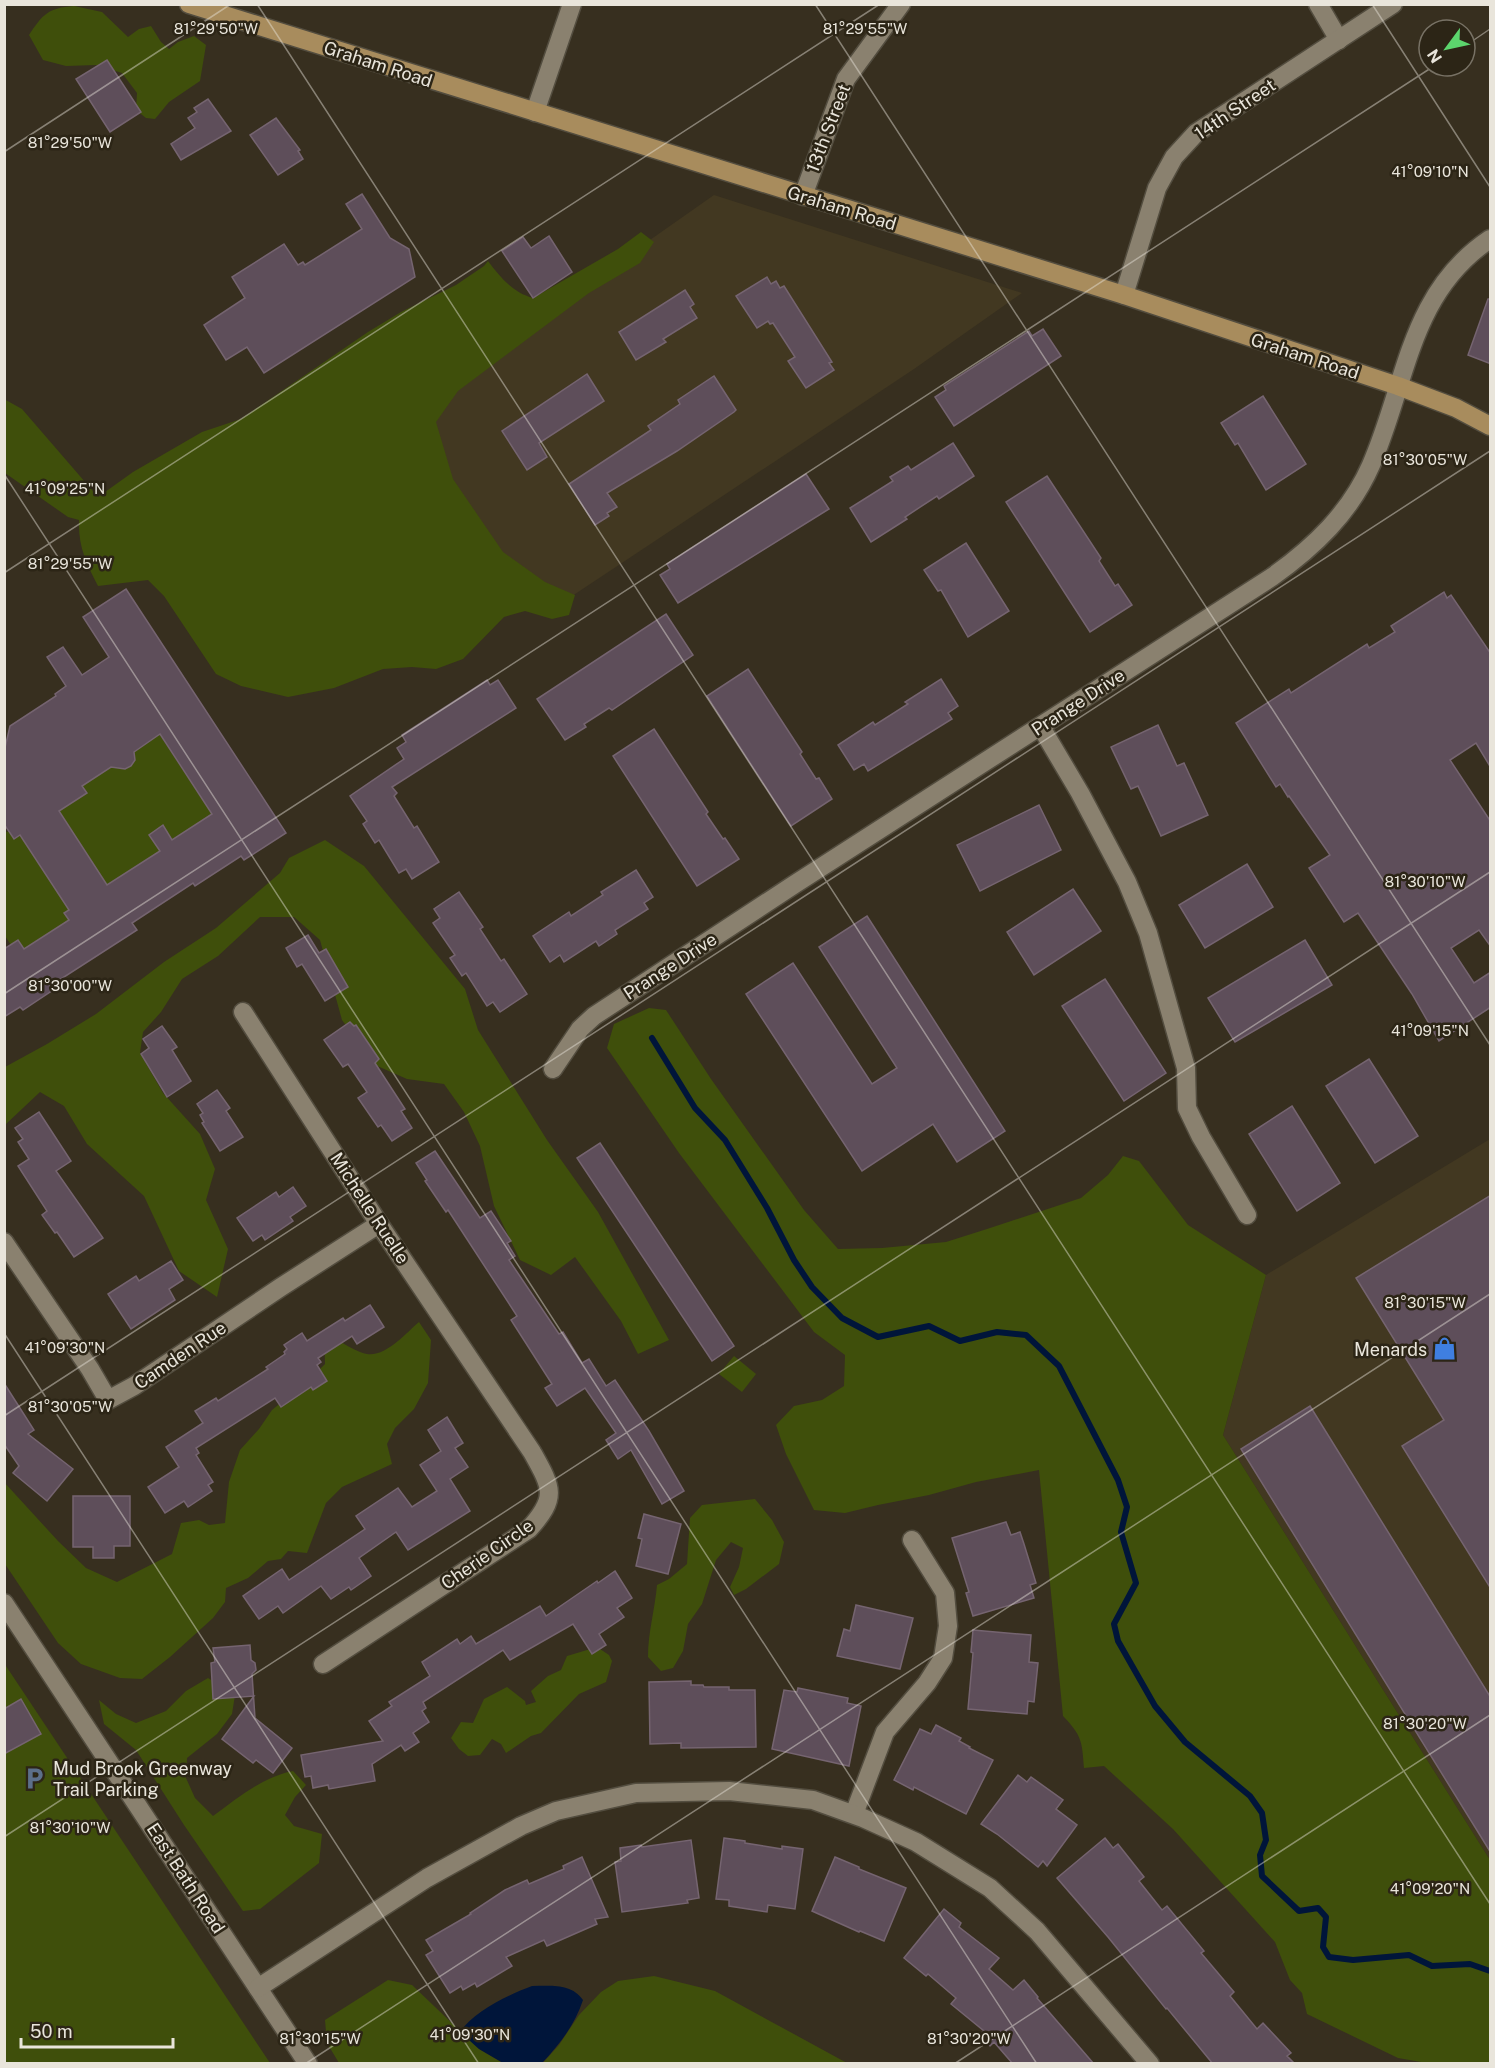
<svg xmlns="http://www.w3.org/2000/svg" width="1495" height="2068" font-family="'Public Sans',sans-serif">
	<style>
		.built { fill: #423821 }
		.green { fill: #3f4f0b }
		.water { fill: #00153a }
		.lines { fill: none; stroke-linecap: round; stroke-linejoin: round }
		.stream { stroke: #00153a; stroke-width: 6 }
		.building { fill: #5e4e5a; stroke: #756470; stroke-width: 1.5; fill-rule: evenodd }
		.minor-casing { stroke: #534d3f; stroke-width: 21 }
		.major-casing { stroke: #534d3f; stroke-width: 21 }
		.minor { stroke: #8a816f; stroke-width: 18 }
		.major { stroke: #a88c5d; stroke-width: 18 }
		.ticks { fill: none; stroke: #e9e5db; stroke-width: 1.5; stroke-opacity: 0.45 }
		.labels { text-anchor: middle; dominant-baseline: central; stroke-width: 5; stroke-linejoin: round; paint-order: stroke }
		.street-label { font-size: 18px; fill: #e9e5db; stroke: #2c2516 }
		.poi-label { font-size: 18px; fill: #e9e5db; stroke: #2c2516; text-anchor: end }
		.ticks-label { font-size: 15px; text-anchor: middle; fill: #e9e5db; stroke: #2c2516; stroke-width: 5; stroke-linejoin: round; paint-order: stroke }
	</style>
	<rect width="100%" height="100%" fill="#372f1f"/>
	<!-- built -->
	<g class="built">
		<polygon points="714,195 1022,293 914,369 542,616 405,412"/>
		<polygon points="1490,1139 1490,1860 1223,1435 1266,1275"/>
	</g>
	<!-- green -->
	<g class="green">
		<path d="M74,6L102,12L128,37L139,29L151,26L161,42L169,49L178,42L194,36L206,45L200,81L169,102L155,119L146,118L136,110L137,93L122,73L96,65L66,66L43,60L29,35C43,14 48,8 74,6Z"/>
		<path d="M641,232L654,242L640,263L589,293L458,391L436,422L453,479L503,552L545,582L575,595L569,615L552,619L525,611L504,617L463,659L436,669L412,667L383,669L334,688L288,697L241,686L216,674L164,596L148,580L98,586C86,563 78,546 79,520L68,517L5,473L4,399L22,409L98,497L133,472L202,432L241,419L368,332L401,312L456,285L484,266L488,261C500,277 513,293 533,298L618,249Z"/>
		<polygon points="156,729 212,814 172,840 163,826 149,835 160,851 107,885 59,811 87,793 82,786 114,765 131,766 135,760 134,752"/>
		<polygon points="9,831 14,839 20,835 69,910 65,913 69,920 24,949 18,940 11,945 5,936 4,833"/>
		<polygon points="325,840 364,866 465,989 478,1030 547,1140 598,1212 669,1340 638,1354 621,1321 575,1257 551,1275 520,1260 494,1206 480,1146 464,1112 444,1084 407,1079 375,1065 342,1020 320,940 294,917 260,917 218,956 182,979 161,1012 143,1032 140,1053 163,1093 200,1134 215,1169 206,1200 228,1249 217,1297 179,1271 144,1196 87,1144 64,1106 40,1092 5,1125 5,1067 47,1044 96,1014 164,962 216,928 280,873 289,858"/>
		<path d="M649,1008L666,1010L711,1079L804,1210L838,1249L882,1248L946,1242L987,1229L1081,1198L1108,1175L1123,1156L1139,1161L1188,1225L1266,1275L1223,1435L1490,1860V2063H1427L1398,2058L1307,2014L1302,1993L1290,1980L1275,1942L1173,1829L1104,1766L1084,1768C1082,1741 1082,1736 1063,1716L1039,1470L976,1482L929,1495L878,1505L845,1513L814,1510L786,1454L776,1425L794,1406L822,1400L844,1386L845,1355L814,1332L679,1153L607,1048L614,1024Z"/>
		<path d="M419,1322L431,1340L428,1383L414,1409L395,1428L387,1444L392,1464L342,1487L326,1503L307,1553L288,1551L281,1559L268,1561L248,1578L226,1588L225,1602L213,1618L170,1657L142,1679L120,1678L81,1664L58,1643L5,1564L4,1482L58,1541L86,1568L117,1582L172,1554L181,1523L199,1520L209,1525L225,1523L229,1482L240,1450L259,1429L272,1410L311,1378L325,1364L324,1332C335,1338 355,1352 367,1354C386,1357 406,1333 419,1322Z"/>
		<polygon points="734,1356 756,1374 742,1392 719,1374"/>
		<path d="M755,1499L772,1520L784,1542L779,1564L746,1589L734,1595L730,1587L739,1567L743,1548L731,1542L716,1560L702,1604L688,1624L683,1651L673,1668L661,1671L648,1657C648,1632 655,1609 657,1585L669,1579L687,1564L690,1518L702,1505Z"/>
		<polygon points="597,1647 609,1655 612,1661 606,1682 579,1694 541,1733 531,1736 506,1753 501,1744 492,1739 480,1755 468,1756 459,1749 451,1738 461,1722 473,1723 484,1699 507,1687 525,1701 526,1705 536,1702 531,1691 548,1676 561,1670 567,1656"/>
		<polygon points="4,1663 270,2063 5,2063"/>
		<path d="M208,1678L235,1695L232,1714L217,1734L187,1758L186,1778L195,1798L213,1816C238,1798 262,1777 293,1771L306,1785L295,1797L285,1815L294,1826L322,1834L319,1863L260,1909L243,1911L184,1825L136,1750L104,1724L99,1700L116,1714L136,1723L166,1711L186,1691Z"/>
		<polygon points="654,1976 715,1991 847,2063 542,2064 559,2045 579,2015 601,1992 618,1981"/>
		<polygon points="388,1980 412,1985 479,2049 503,2063 339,2063 327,2043 325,2020"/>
	</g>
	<!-- water -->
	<path class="water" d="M532,1986C551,1986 571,1983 583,2000C575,2025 559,2045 542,2063H503L479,2049L460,2032C474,2011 508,1995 532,1986Z"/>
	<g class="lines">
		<!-- stream -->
		<polyline class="stream" points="652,1038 695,1108 725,1140 767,1208 794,1260 812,1287 842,1318 878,1337 929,1326 960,1341 997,1332 1026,1335 1059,1366 1118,1480 1127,1507 1121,1532 1136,1583 1114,1624 1118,1641 1155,1706 1185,1742 1250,1796 1262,1813 1266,1840 1260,1855 1262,1876 1299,1911 1318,1908 1326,1917 1323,1947 1329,1957 1353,1960 1409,1955 1432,1966 1470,1964 1490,1971"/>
	</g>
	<!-- building -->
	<g class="building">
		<polygon points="107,60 141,112 110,132 76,79"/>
		<polygon points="208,99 231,131 181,160 171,144 195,128 188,118 197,112 194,108"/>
		<polygon points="276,118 300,150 298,151 303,159 278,175 250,135"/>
		<polygon points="362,194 390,238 409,249 415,277 264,373 247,347 226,360 204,325 245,298 232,277 284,244 298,265 303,262 305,265 362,229 346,204"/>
		<polygon points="549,236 572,272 533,298 502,251 523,237 531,248"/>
		<polygon points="767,277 771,284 776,281 780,288 784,286 832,362 829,363 834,370 806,388 788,361 795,357 773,323 770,324 768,321 757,328 736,296"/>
		<polygon points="685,290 694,304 690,307 697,318 663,339 666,342 636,360 619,332"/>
		<polygon points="1488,299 1491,299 1491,364 1468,355"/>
		<polygon points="1043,329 1061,356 954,426 935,397 946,390 944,386 1029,331 1032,336"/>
		<polygon points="587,374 604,401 539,443 547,457 527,470 502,431"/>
		<polygon points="714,376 736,410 734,412 677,451 607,493 617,507 607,513 609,516 595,525 569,484 651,430 648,426 680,404 678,400"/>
		<polygon points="1263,396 1306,464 1266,490 1238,443 1235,445 1221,423"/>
		<polygon points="953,443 974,476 939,499 937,496 905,517 907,519 871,542 850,508 893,481 890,477 908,466 911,470"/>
		<polygon points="806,474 829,509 678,603 660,575 670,569 667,564"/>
		<polygon points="1047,476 1101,558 1099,561 1115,586 1118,584 1132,605 1090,632 1006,502"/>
		<polygon points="966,543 1009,611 968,637 941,590 938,591 924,570"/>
		<path d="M126,589L286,833L244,860L241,856L195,886L193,883L132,923L137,930L50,986L53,990L23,1010L20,1007L4,1017V949L18,940L24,949L69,920L64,913L69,910L20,835L14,839L4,824V752L10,726L56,696L55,694L66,686L47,657L63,647L82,675L109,657L83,617ZM160,734L212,814L172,840L163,825L149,835L160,851L107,885L59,811L87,793L82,786L111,767L125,769L131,766L135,760L134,752Z"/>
		<polygon points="1444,592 1447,598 1451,595 1491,654 1491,768 1476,743 1450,760 1491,822 1491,947 1479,930 1451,948 1474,983 1491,972 1491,1007 1439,1041 1412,994 1358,913 1344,922 1309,868 1330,855 1289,796 1288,797 1280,784 1276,787 1236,723 1289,689 1291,693 1367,644 1369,648 1395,632 1391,626"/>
		<polygon points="666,614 693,655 612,710 609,708 584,724 586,727 565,740 537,699"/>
		<polygon points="748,669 802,752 800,754 816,779 819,778 832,799 791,826 707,696"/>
		<polygon points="941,679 958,706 948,713 952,719 868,771 864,764 854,770 838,745 873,722 875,725 908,704 905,702"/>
		<polygon points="487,680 490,685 498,680 516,708 392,787 397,793 394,796 414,828 417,826 439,862 412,879 406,869 399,873 379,840 375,843 363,824 367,821 350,796 404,759 397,748 406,742 402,735"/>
		<polygon points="1158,725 1177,766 1184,763 1208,815 1161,836 1138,786 1131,789 1111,747"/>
		<polygon points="654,729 708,812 706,814 723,839 725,838 739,859 697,886 613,756"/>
		<polygon points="1039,805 1061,850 980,891 957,845"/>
		<polygon points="1247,864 1273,907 1205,948 1179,905"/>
		<polygon points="636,870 653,897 644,903 648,909 615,930 617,934 599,946 596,941 564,962 560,955 550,962 533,936 569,912 571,916 603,895 601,892"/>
		<polygon points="1073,889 1101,931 1034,975 1007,932"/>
		<polygon points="459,892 483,927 480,929 501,961 504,959 527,994 500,1012 493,1002 487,1006 466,973 462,976 450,958 455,955 433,923 440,918 434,909"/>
		<polygon points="867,916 1005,1131 957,1162 933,1124 862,1171 746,994 793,963 872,1084 897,1068 819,947"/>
		<polygon points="308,935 319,953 326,949 348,987 325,1001 302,964 297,967 286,948"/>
		<polygon points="1305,940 1332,985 1235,1042 1208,998"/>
		<polygon points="1105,979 1166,1073 1124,1101 1062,1006"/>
		<polygon points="350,1022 354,1026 356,1025 379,1059 375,1063 405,1109 401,1111 412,1128 392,1141 381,1125 378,1127 358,1098 367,1092 348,1064 343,1067 324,1040"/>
		<polygon points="162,1026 177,1047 172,1050 191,1081 167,1097 141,1054 149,1048 143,1039"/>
		<polygon points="1369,1059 1418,1136 1375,1163 1326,1086"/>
		<polygon points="217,1090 230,1108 226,1111 243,1137 220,1151 202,1123 204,1122 200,1115 203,1113 197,1104"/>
		<polygon points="1292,1106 1340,1183 1297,1211 1249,1134"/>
		<polygon points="39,1112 71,1161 56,1171 103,1238 74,1257 57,1232 55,1233 42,1215 47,1211 18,1166 29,1159 18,1142 23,1139 15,1128"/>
		<polygon points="600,1143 734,1346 712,1361 577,1158"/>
		<polygon points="435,1151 480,1218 491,1211 511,1241 507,1243 515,1256 509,1260 559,1334 563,1332 582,1363 589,1359 606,1386 615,1380 649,1431 684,1491 662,1504 631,1450 618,1459 606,1440 616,1433 585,1388 557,1406 545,1388 552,1384 511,1320 517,1316 448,1210 446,1212 425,1181 427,1180 416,1163"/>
		<polygon points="293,1187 306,1206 290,1217 293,1221 265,1240 262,1235 253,1241 237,1218 276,1192 279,1197"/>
		<polygon points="1491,1195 1491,1589 1402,1446 1444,1420 1356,1278"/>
		<polygon points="171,1261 183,1280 169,1289 175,1300 131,1329 108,1294 136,1276 139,1281"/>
		<polygon points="370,1305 384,1327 357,1344 352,1336 318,1358 321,1362 317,1365 327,1381 313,1390 311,1387 281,1407 275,1398 196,1448 199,1453 196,1455 213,1482 208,1485 212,1491 188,1507 184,1501 165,1513 148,1487 179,1467 166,1447 203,1423 195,1411 216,1398 218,1401 268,1369 266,1367 285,1354 284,1352 287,1349 284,1345 302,1333 307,1341 343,1318 345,1321"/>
		<polygon points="4,1383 34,1430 28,1434 73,1469 47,1501 13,1473 19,1466 4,1444"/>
		<polygon points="1310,1406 1491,1698 1491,1853 1241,1449"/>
		<polygon points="447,1417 463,1443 455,1448 468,1467 450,1479 470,1511 408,1550 396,1532 359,1558 371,1576 351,1590 349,1587 331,1599 321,1586 283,1613 278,1606 259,1619 243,1596 282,1569 289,1580 365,1529 356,1516 398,1488 412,1507 437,1491 420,1465 441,1451 428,1430"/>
		<polygon points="73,1496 130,1496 130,1546 114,1546 114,1558 93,1558 93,1547 73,1547"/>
		<polygon points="644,1514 681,1524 668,1574 636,1566 642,1539 638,1538"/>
		<polygon points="1006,1522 1011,1535 1020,1532 1024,1544 1036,1583 1030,1585 1034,1598 973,1616 966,1593 969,1592 952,1538"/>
		<polygon points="615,1571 632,1598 617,1608 624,1617 599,1634 606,1645 592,1654 573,1624 510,1660 503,1650 423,1702 426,1708 422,1711 429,1722 413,1733 419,1742 405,1751 401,1745 372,1764 375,1781 329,1789 328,1785 313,1788 311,1776 305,1777 301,1755 383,1741 369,1721 392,1706 389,1702 430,1676 422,1662 457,1639 460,1644 471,1636 476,1644 540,1606 546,1616 597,1581 598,1583"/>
		<polygon points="856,1605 913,1618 900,1669 837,1656 844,1629 850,1631"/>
		<polygon points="973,1630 1031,1635 1029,1662 1038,1663 1034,1702 1028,1701 1027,1714 968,1709 973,1653 971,1652"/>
		<polygon points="250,1645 251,1660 255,1663 256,1670 252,1674 255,1718 292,1748 273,1773 256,1760 253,1763 222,1739 254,1696 213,1699 211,1663 215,1662 213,1648"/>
		<polygon points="691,1681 691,1685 703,1685 704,1687 729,1687 729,1690 755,1690 756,1747 681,1748 681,1743 650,1744 649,1682"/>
		<polygon points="798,1688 848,1698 847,1703 861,1706 849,1766 772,1749 784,1690 797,1692"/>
		<polygon points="21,1699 41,1734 4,1754 4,1709"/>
		<polygon points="936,1725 961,1738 959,1741 970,1747 969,1748 993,1760 966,1814 914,1787 913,1790 894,1780 920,1729 931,1734"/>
		<polygon points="1018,1775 1027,1782 1031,1777 1063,1800 1056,1809 1077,1825 1047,1866 1043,1861 1038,1867 997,1834 981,1824"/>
		<polygon points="724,1838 745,1841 745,1843 782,1849 782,1846 803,1849 795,1909 768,1905 767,1912 729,1906 729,1900 716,1899"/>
		<polygon points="1105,1838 1113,1848 1118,1844 1144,1877 1139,1881 1162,1910 1167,1906 1204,1951 1201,1953 1234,1992 1230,1996 1257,2029 1263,2023 1291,2053 1287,2056 1295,2064 1213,2064 1167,2008 1166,2009 1108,1937 1057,1878"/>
		<polygon points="691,1840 699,1898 687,1900 688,1903 622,1912 615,1862 621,1861 620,1848 641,1845 642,1847"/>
		<polygon points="582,1857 608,1917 595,1919 597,1924 547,1946 544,1940 506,1957 512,1966 477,1987 475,1983 463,1990 461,1986 450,1993 426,1955 433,1951 426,1940 471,1914 470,1913 505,1890 527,1880 529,1884 564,1869 563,1866"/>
		<polygon points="835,1857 859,1867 859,1869 906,1888 884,1941 860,1931 859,1932 812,1911"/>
		<polygon points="944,1909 961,1923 959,1927 999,1958 989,1969 1013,1990 1024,1980 1038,1997 1037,1998 1094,2064 1013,2064 994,2042 990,2046 980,2034 984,2031 951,2004 956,1998 928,1974 926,1976 904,1958"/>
	</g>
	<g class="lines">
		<defs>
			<g id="minor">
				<polyline points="1318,4 1339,40"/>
				<polyline points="535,112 572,4"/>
				<polyline points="803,196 846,79 901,4"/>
				<polyline points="1124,295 1157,188 1174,157 1196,133 1393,4"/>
				<polyline points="1041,727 1080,793 1127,882 1148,933 1186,1068 1187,1108 1201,1137 1247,1215"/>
				<path d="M243,1012L379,1224L532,1452C552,1488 558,1497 529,1529L323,1664"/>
				<path d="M553,1069L580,1029L594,1016L795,884L1272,577C1314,547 1350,513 1371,465C1407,383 1409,293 1490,239"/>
				<polyline points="4,1242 90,1369 108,1400 134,1386 281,1287 379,1224"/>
				<polyline points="4,1603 308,2064"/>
				<polyline points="854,1814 885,1732 927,1683 943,1658 948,1626 945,1593 912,1540"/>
				<polyline points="258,1988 427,1878 521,1826 556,1811 636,1793 729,1791 813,1800 863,1818 916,1842 990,1888 1037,1931 1150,2064"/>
			</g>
			<polyline id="major" points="189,4 1124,295 1398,386 1456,408 1490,426"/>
		</defs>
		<!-- minor casing -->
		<use href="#minor" class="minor-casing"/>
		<!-- major casing -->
		<use href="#major" class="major-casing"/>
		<!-- minor -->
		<use href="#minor" class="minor"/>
		<!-- major -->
		<use href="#major" class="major"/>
	</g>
	<!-- ticks -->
	<path class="ticks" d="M257,4L1490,1904M815,4L1490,1045M1372,4L1490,187M1465,46L1490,29M4,152L231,4M4,474L1037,2064M4,573L880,4M4,994L1434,66M4,1333L479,2064M4,1416L1490,451M4,1837L1490,872M305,2064L1490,1294M954,2064L1490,1715"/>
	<!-- icons -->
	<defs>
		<symbol id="shop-bare" viewBox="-9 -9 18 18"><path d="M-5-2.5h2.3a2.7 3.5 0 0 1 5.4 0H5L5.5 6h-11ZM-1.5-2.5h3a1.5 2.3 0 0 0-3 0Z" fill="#3f7fe0" stroke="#2c2516" stroke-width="2.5" paint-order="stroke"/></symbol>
		<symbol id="parking-bare" viewBox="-9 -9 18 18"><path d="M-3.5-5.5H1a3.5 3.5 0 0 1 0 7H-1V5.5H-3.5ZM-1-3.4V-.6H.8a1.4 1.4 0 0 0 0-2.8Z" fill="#5c6f8a" stroke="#2c2516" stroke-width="2.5" paint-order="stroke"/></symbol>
	</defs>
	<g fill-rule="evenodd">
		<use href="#shop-bare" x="1428" y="1332" width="33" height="33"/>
		<use href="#parking-bare" x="18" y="1762" width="33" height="33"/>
	</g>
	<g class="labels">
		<!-- street labels -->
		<g class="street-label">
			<text transform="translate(378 64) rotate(18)">Graham Road</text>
			<text transform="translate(1235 109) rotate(-34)">14th Street</text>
			<text transform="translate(828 128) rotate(-69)">13th Street</text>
			<text transform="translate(842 208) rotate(17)">Graham Road</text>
			<text transform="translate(1305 356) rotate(18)">Graham Road</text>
			<text transform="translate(1078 702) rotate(-33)">Prange Drive</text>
			<text transform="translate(670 966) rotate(-33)">Prange Drive</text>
			<text transform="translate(370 1208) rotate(57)">Michelle Ruelle</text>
			<text transform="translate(180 1355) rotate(-34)">Camden Rue</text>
			<text transform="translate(487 1554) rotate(-35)">Cherie Circle</text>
			<text transform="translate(186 1878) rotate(57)">East Bath Road</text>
		</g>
		<!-- poi labels -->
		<g class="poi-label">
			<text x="1427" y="1349">Menards</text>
			<text x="53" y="1768" text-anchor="start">Mud Brook Greenway<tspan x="53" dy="21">Trail Parking</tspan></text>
		</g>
	</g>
	<g class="ticks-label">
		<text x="865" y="34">81°29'55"W</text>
		<text x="216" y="34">81°29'50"W</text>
		<text x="70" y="148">81°29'50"W</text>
		<text x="1430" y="177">41°09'10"N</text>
		<text x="1425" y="465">81°30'05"W</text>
		<text x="65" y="494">41°09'25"N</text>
		<text x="70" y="569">81°29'55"W</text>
		<text x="1425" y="887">81°30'10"W</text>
		<text x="70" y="991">81°30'00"W</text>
		<text x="1430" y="1036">41°09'15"N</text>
		<text x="1425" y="1308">81°30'15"W</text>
		<text x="65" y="1353">41°09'30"N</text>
		<text x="70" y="1412">81°30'05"W</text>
		<text x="1425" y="1729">81°30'20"W</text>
		<text x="70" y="1833">81°30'10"W</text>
		<text x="1430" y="1894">41°09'20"N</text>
		<text x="470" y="2040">41°09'30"N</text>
		<text x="320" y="2044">81°30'15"W</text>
		<text x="969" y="2044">81°30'20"W</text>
	</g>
	<!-- border -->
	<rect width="1495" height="2068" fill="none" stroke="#e9e5db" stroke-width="12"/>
	<!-- north arrow -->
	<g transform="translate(1447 48) rotate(237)"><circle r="28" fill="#2c2516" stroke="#787265" stroke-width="1.5"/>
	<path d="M0-4.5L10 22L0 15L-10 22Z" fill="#5cd56d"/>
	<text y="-9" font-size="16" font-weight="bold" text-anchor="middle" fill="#e9e5db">N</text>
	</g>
	<!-- scale -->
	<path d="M21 2038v9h152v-9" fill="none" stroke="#e9e5db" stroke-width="3"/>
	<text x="30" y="2038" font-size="18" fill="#e9e5db" stroke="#2c2516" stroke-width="4.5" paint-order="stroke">50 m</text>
</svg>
